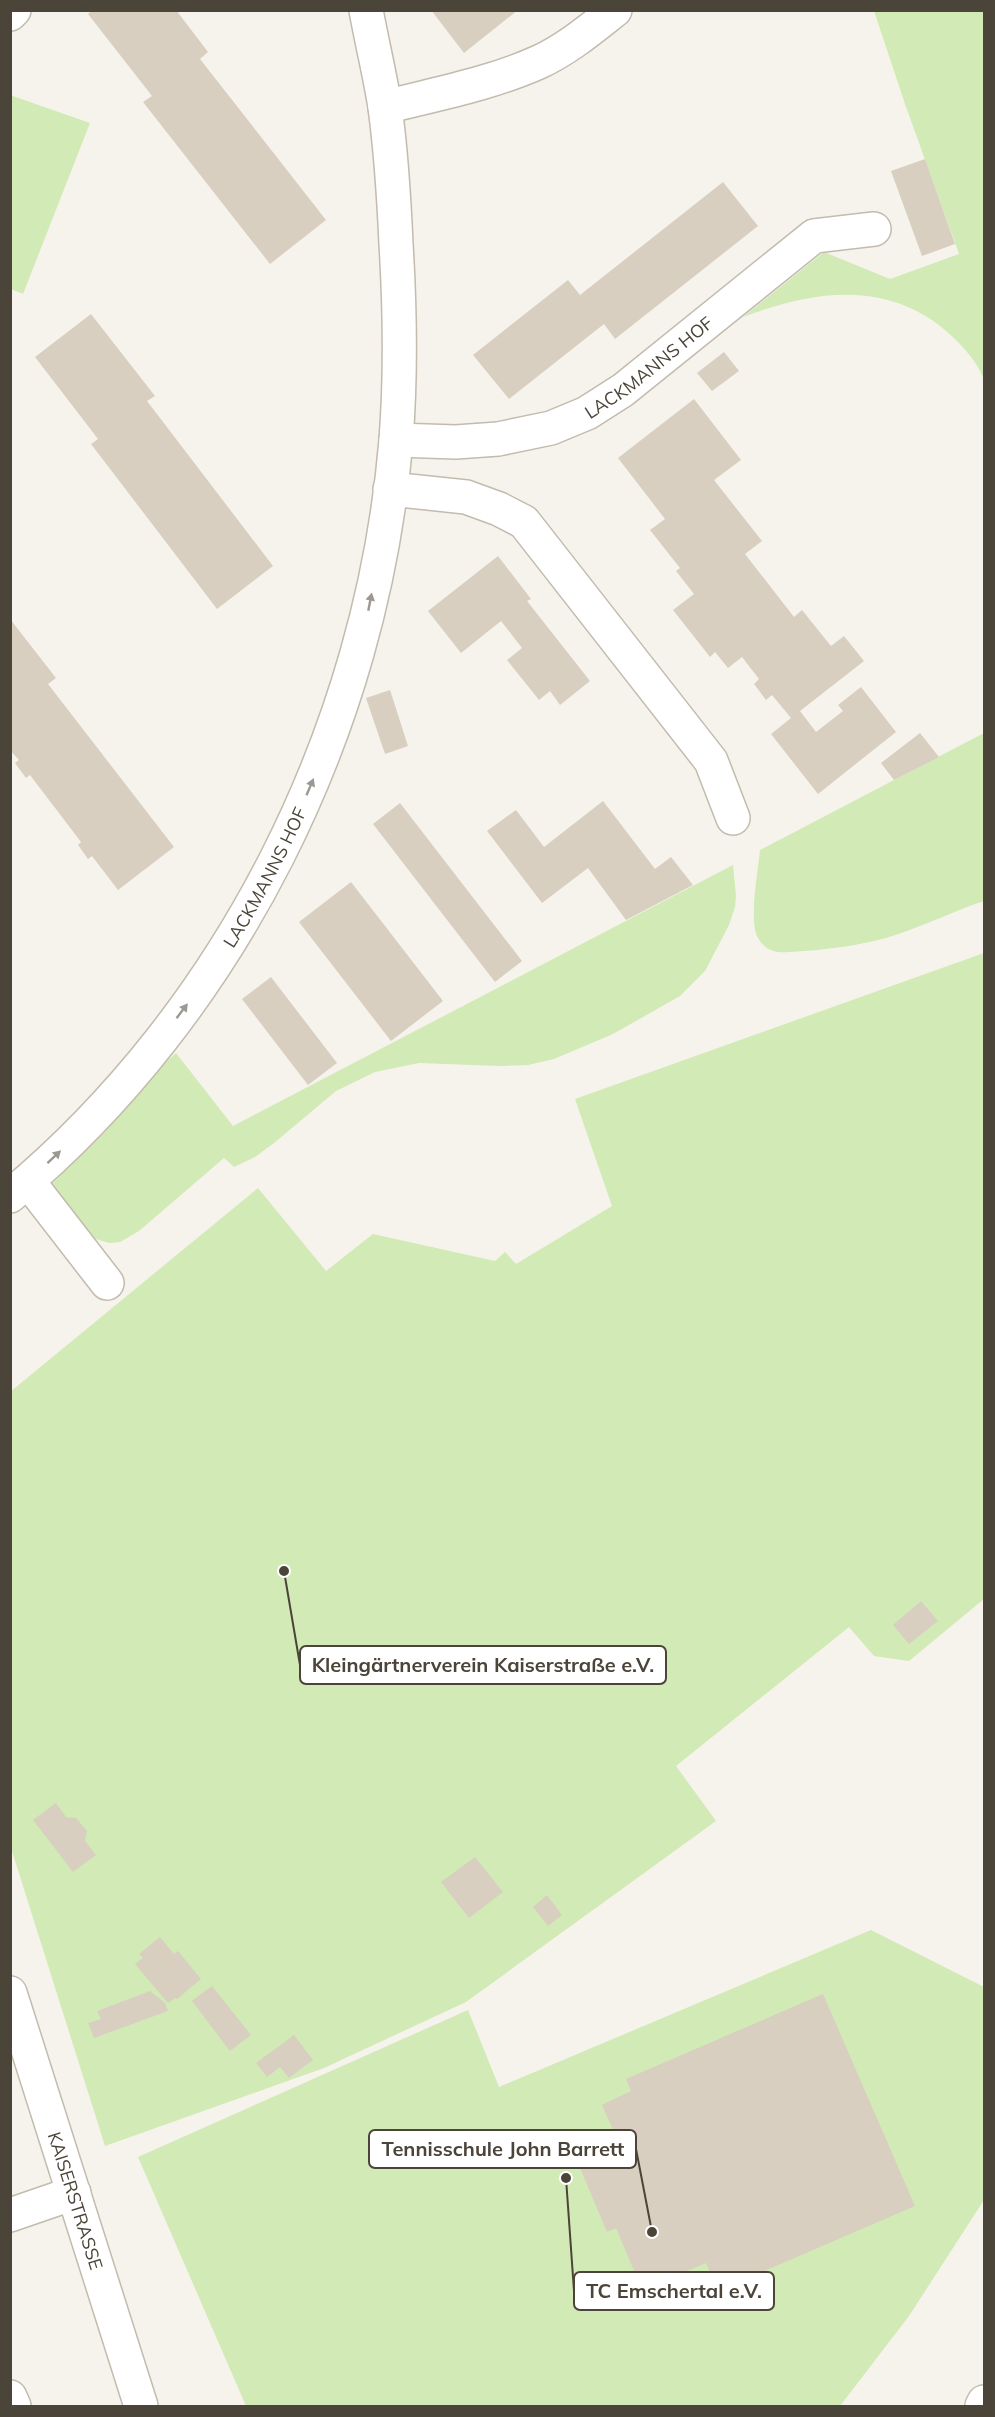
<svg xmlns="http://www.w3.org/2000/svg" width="995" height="2417" font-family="Mulish,sans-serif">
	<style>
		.green { fill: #d2eab5 }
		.building { fill: #d8cfc1 }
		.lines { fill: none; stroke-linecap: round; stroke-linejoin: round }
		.minor-casing { stroke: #c2bbae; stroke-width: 36 }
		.minor { stroke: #fff; stroke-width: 33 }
		.oneway { fill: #9c9892 }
		.labels { text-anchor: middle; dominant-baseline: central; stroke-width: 6; stroke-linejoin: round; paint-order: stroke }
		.street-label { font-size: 18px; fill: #4b4439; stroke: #fff }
		.leader { fill: none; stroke: #4b4439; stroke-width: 2 }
		.callout-dot { fill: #4b4439; stroke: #fff; stroke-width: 2 }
		.callout { fill: #fff; stroke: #4b4439; stroke-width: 2 }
		.callout-label { font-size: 20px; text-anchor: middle; font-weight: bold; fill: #4b4439 }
	</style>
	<rect width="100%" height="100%" fill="#f6f3ec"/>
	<!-- green -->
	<g class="green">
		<path d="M874,11H984V379C975,358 958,340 940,326C880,280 810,292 743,317L824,252L890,279L959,254L905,104Z"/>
		<polygon points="10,95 90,123 23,294 11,289"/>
		<path d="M984,733V901C951,912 920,928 886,938C859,945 833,949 805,951C786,952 767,957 757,936C749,917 758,872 760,850Z"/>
		<polygon points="733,865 736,896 735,907 729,925 705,971 680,996 613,1034 554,1059 528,1065 500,1066 419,1063 375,1072 336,1091 274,1143 255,1157 234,1167 224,1158 139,1231 120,1242 109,1243 89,1237 48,1188 105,1132 160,1067 176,1053 233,1126"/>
		<polygon points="984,953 984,1599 909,1661 874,1656 849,1627 676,1766 716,1821 466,2002 324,2068 105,2146 11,1848 10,1392 258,1188 326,1271 373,1234 495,1261 505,1252 516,1264 612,1206 575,1099"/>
		<polygon points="871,1930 984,1987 984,2200 909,2316 840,2406 246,2406 138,2157 468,2010 499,2087"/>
	</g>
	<!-- building -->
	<g class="building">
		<polygon points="92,10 176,10 208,52 200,59 326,220 270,264 143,102 152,96 88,14"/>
		<polygon points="431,10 518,10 464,53"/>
		<polygon points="925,159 955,244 922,256 891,171"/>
		<polygon points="723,182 758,226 615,339 604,324 509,399 473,355 568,280 580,295"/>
		<polygon points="91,314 155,396 147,401 273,566 217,609 91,444 98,439 35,357"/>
		<polygon points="724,352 739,371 712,391 697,373"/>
		<polygon points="694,399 741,460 714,480 762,541 745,554 794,617 802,610 831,646 844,636 864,661 800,711 816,732 843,711 838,705 861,687 896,732 818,794 771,734 791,718 772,695 766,700 754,684 759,679 742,657 728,668 715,652 710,657 673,610 694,594 676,571 680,568 650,530 665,519 618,458"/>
		<polygon points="498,556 531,599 527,601 590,681 560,705 550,691 539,700 507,660 522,648 501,621 461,653 428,611"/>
		<polygon points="10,619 56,678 48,684 174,847 118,890 92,856 88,859 78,845 81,842 30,775 26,778 15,763 19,760 10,750"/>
		<polygon points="390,690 408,746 385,754 366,698"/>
		<polygon points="920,733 939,757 894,780 881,763"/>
		<polygon points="603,801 655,869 671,857 693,885 626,920 588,868 542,903 487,831 516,810 544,847"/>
		<polygon points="400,803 522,961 495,982 373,824"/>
		<polygon points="351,882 443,1001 391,1041 299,922"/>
		<polygon points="271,977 337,1063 308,1085 242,999"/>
		<polygon points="921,1601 938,1621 909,1644 893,1625"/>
		<polygon points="56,1803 66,1817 76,1818 87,1831 85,1841 96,1855 73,1872 33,1820"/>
		<polygon points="475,1857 503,1892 469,1918 441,1882"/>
		<polygon points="547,1895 562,1915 548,1926 533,1907"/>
		<polygon points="160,1937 174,1954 178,1951 201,1979 177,1999 175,1998 168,2003 135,1964 143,1958 139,1954"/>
		<polygon points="212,1986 251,2035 230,2051 192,2001"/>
		<polygon points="150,1991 165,2003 168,2011 94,2038 88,2023 101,2019 97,2011"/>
		<polygon points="823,1994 915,2206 718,2291 706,2263 642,2290 616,2228 607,2232 580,2168 622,2150 602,2105 631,2091 626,2079"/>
		<polygon points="294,2035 313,2060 289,2078 280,2067 267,2077 256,2063"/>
	</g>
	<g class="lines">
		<defs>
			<g id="minor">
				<polyline points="10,14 14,10"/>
				<path d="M385,107C436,94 490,84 539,62C567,49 591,29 615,10"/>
				<path id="s1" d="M396,440L456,442L498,439L551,428L587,413L623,390L814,236L874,229"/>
				<polyline points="390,489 466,497 499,509 524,522 711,761 733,818"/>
				<polyline points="28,1181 107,1283"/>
				<path id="s2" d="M10,1196C233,1010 372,728 396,440C401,375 400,309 396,244C394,198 391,152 385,107C380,75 372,43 366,10"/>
				<path id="s3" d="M10,1993L141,2406"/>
				<polyline points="10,2215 74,2193"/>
				<polyline points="10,2397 14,2406"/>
				<polyline points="982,2406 984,2402"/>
			</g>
		</defs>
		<!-- minor casing -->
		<use href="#minor" class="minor-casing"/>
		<!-- minor -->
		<use href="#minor" class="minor"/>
	</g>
	<!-- one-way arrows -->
	<defs><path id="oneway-solid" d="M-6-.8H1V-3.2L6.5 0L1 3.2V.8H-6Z" transform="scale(1.5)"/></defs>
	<g class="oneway">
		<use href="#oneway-solid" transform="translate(370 602) rotate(-79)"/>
		<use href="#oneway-solid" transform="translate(310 787) rotate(-67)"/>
		<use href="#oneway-solid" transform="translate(182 1011) rotate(-53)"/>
		<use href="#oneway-solid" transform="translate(54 1157) rotate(-43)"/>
	</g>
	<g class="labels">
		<!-- street labels -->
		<g class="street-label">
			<text stroke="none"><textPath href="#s1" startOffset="272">LACKMANNS HOF</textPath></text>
			<text stroke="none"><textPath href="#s2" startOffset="411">LACKMANNS HOF</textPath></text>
			<text stroke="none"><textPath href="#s3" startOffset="218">KAISERSTRASSE</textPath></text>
		</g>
	</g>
	<!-- callouts -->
	<path class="leader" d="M284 1571L300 1665M652 2232L636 2149M566 2178L574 2291"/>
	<g class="callout-dot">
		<circle cx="284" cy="1571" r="6"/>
		<circle cx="652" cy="2232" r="6"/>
		<circle cx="566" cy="2178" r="6"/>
	</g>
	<g class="callout">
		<rect x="300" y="1646" width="366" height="38" rx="6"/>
		<rect x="369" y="2130" width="267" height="38" rx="6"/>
		<rect x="574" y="2272" width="200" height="38" rx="6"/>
	</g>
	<g class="callout-label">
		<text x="483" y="1672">Kleingärtnerverein Kaiserstraße e.V.</text>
		<text x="503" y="2156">Tennisschule John Barrett</text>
		<text x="674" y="2298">TC Emschertal e.V.</text>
	</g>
	<!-- border -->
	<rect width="995" height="2417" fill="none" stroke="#4b4439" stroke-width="24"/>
</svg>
